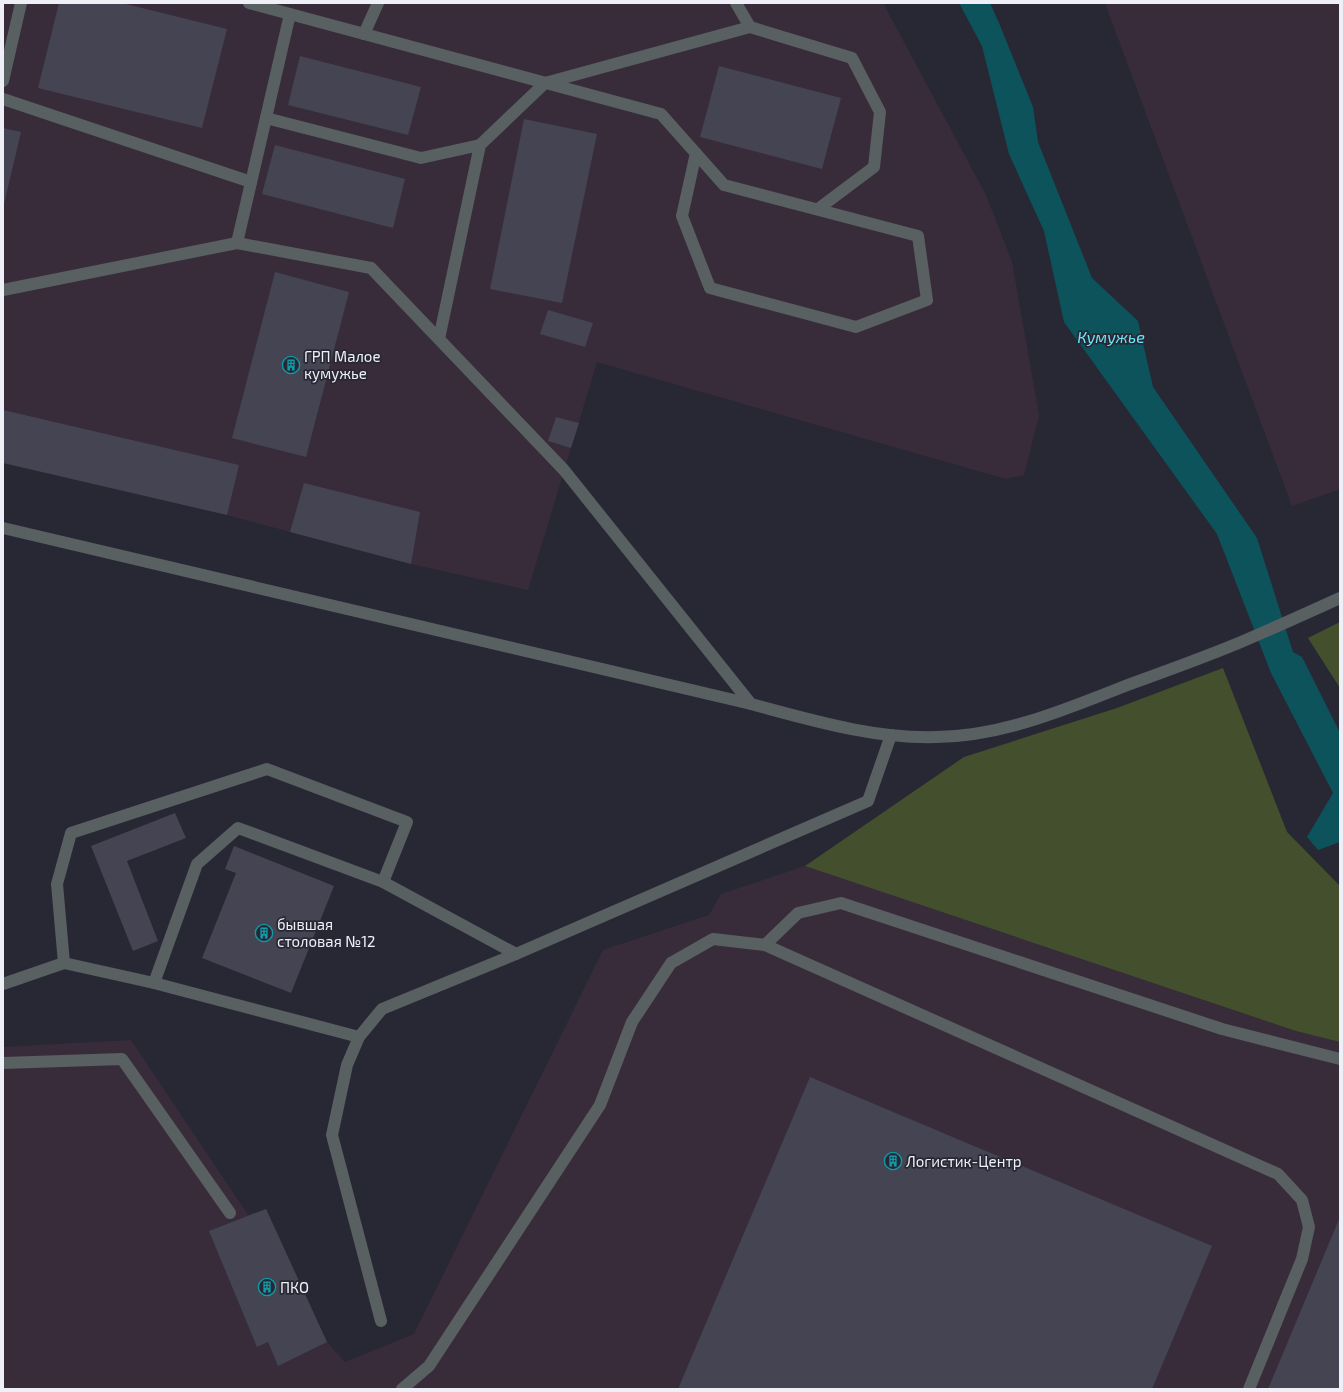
<svg xmlns="http://www.w3.org/2000/svg" width="1343" height="1392" font-family="'Exo 2',sans-serif">
	<style>
		.industrial { fill: #382c3a }
		.green { fill: #44502d }
		.water { fill: #0c535c }
		.building { fill: #444452 }
		.lines { fill: none; stroke-linecap: round; stroke-linejoin: round }
		.minor { stroke: #586061; stroke-width: 12 }
		.labels { text-anchor: middle; dominant-baseline: central; stroke-width: 3.5; stroke-linejoin: round; paint-order: stroke }
		.poi-label { font-size: 15px; fill: #efeff7; stroke: #282834; text-anchor: start }
		.water-label { font-size: 16px; font-style: italic; fill: #6ce6f8; stroke: #282834 }
	</style>
	<rect width="100%" height="100%" fill="#282834"/>
	<!-- industrial -->
	<g class="industrial">
		<polygon points="3,3 883,3 986,195 1012,262 1039,415 1024,475 1006,479 597,362 528,590 411,564 227,515 3,463"/>
		<polygon points="1105,3 1340,3 1340,489 1292,506"/>
		<polygon points="805,866 1296,1031 1340,1042 1340,1389 3,1389 3,1047 131,1040 248,1215 266,1209 327,1342 345,1362 414,1334 603,950 709,915 721,894"/>
	</g>
	<!-- green -->
	<g class="green">
		<polygon points="1340,622 1340,688 1308,638"/>
		<polygon points="1223,668 1287,832 1340,886 1340,1042 1296,1031 805,866 964,757 1117,708"/>
	</g>
	<!-- water -->
	<polygon class="water" points="959,3 990,3 999,23 1033,107 1038,142 1092,278 1138,321 1153,387 1257,538 1293,652 1302,657 1340,733 1340,842 1318,850 1307,837 1333,793 1271,673 1217,534 1064,322 1044,231 1009,154 982,46"/>
	<!-- building -->
	<g class="building">
		<polygon points="59,3 122,3 227,29 202,128 38,88"/>
		<polygon points="300,56 421,87 408,135 288,105"/>
		<polygon points="719,66 841,98 822,169 700,137"/>
		<polygon points="524,119 597,134 562,303 490,289"/>
		<polygon points="3,128 21,132 4,204 3,204"/>
		<polygon points="275,145 405,179 393,228 262,194"/>
		<polygon points="275,272 349,292 306,457 232,438"/>
		<polygon points="548,310 593,323 585,347 540,334"/>
		<polygon points="3,410 239,465 227,515 3,463"/>
		<polygon points="556,417 579,423 571,448 548,441"/>
		<polygon points="304,483 420,512 411,564 290,532"/>
		<polygon points="175,813 186,838 127,861 158,941 133,951 91,846"/>
		<polygon points="234,846 334,886 291,993 202,958 236,873 225,869"/>
		<polygon points="810,1077 1212,1246 1152,1389 678,1389"/>
		<polygon points="266,1209 327,1342 278,1366 268,1342 257,1347 209,1231"/>
		<polygon points="1340,1217 1340,1389 1268,1389"/>
	</g>
	<g class="lines">
		<!-- minor -->
		<g class="minor">
			<polyline points="249,3 661,114 724,185 918,236 927,300 856,327 710,288 682,216 696,153"/>
			<polyline points="736,3 750,27"/>
			<polyline points="364,34 378,3"/>
			<polyline points="3,81 21,3"/>
			<polyline points="3,99 251,182"/>
			<polyline points="266,118 421,158 480,145"/>
			<polyline points="237,243 290,14"/>
			<polyline points="3,290 237,243 371,268 564,470 751,704"/>
			<polyline points="439,339 480,145 545,83 750,27 852,58 880,112 874,167 818,209"/>
			<path d="M3,528L751,704C811,720 874,739 937,737C1003,736 1064,710 1125,686C1163,672 1203,658 1241,642C1274,628 1307,613 1340,598"/>
			<polyline points="765,945 798,913 841,903 1222,1029 1340,1059"/>
			<polyline points="64,963 57,884 71,833 267,769 407,822 383,882"/>
			<polyline points="3,984 64,963 154,983"/>
			<polyline points="359,1037 154,983 197,864 238,828 383,882 516,954"/>
			<polyline points="3,1063 122,1059 230,1213"/>
			<polyline points="381,1321 332,1135 347,1065 359,1037 382,1009 516,954 868,801 891,735"/>
			<polyline points="402,1389 429,1366 600,1105 632,1022 671,963 713,939 765,945 1278,1174 1302,1200 1309,1227 1302,1259 1249,1389"/>
		</g>
	</g>
	<!-- icons -->
	<defs>
		<symbol id="building-ring" viewBox="-11 -11 22 22"><circle r="9.5" fill="#282834" stroke="#0f9aa8" stroke-width="1.5"/><path d="M-4-6H4V6H1V3H-1V6H-4ZM-2.5-4.3h1.7v1.8h-1.7ZM.8-4.3h1.7v1.8H.8ZM-2.5-1h1.7V.8h-1.7ZM.8-1h1.7V.8H.8Z" fill="#0f9aa8"/></symbol>
	</defs>
	<g fill-rule="evenodd">
		<use href="#building-ring" x="281" y="355" width="20" height="20"/>
		<use href="#building-ring" x="254" y="923" width="20" height="20"/>
		<use href="#building-ring" x="883" y="1151" width="20" height="20"/>
		<use href="#building-ring" x="257" y="1277" width="20" height="20"/>
	</g>
	<g class="labels">
		<!-- poi labels -->
		<g class="poi-label">
			<text x="304" y="356">ГРП Малое<tspan x="304" dy="17">кумужье</tspan></text>
			<text x="277" y="924">бывшая<tspan x="277" dy="17">столовая №12</tspan></text>
			<text x="906" y="1161">Логистик-Центр</text>
			<text x="280" y="1287">ПКО</text>
		</g>
		<!-- water labels -->
		<g class="water-label">
			<text x="1111" y="336">Кумужье</text>
		</g>
	</g>
	<!-- border -->
	<rect width="1343" height="1392" fill="none" stroke="#efeff7" stroke-width="8"/>
</svg>
